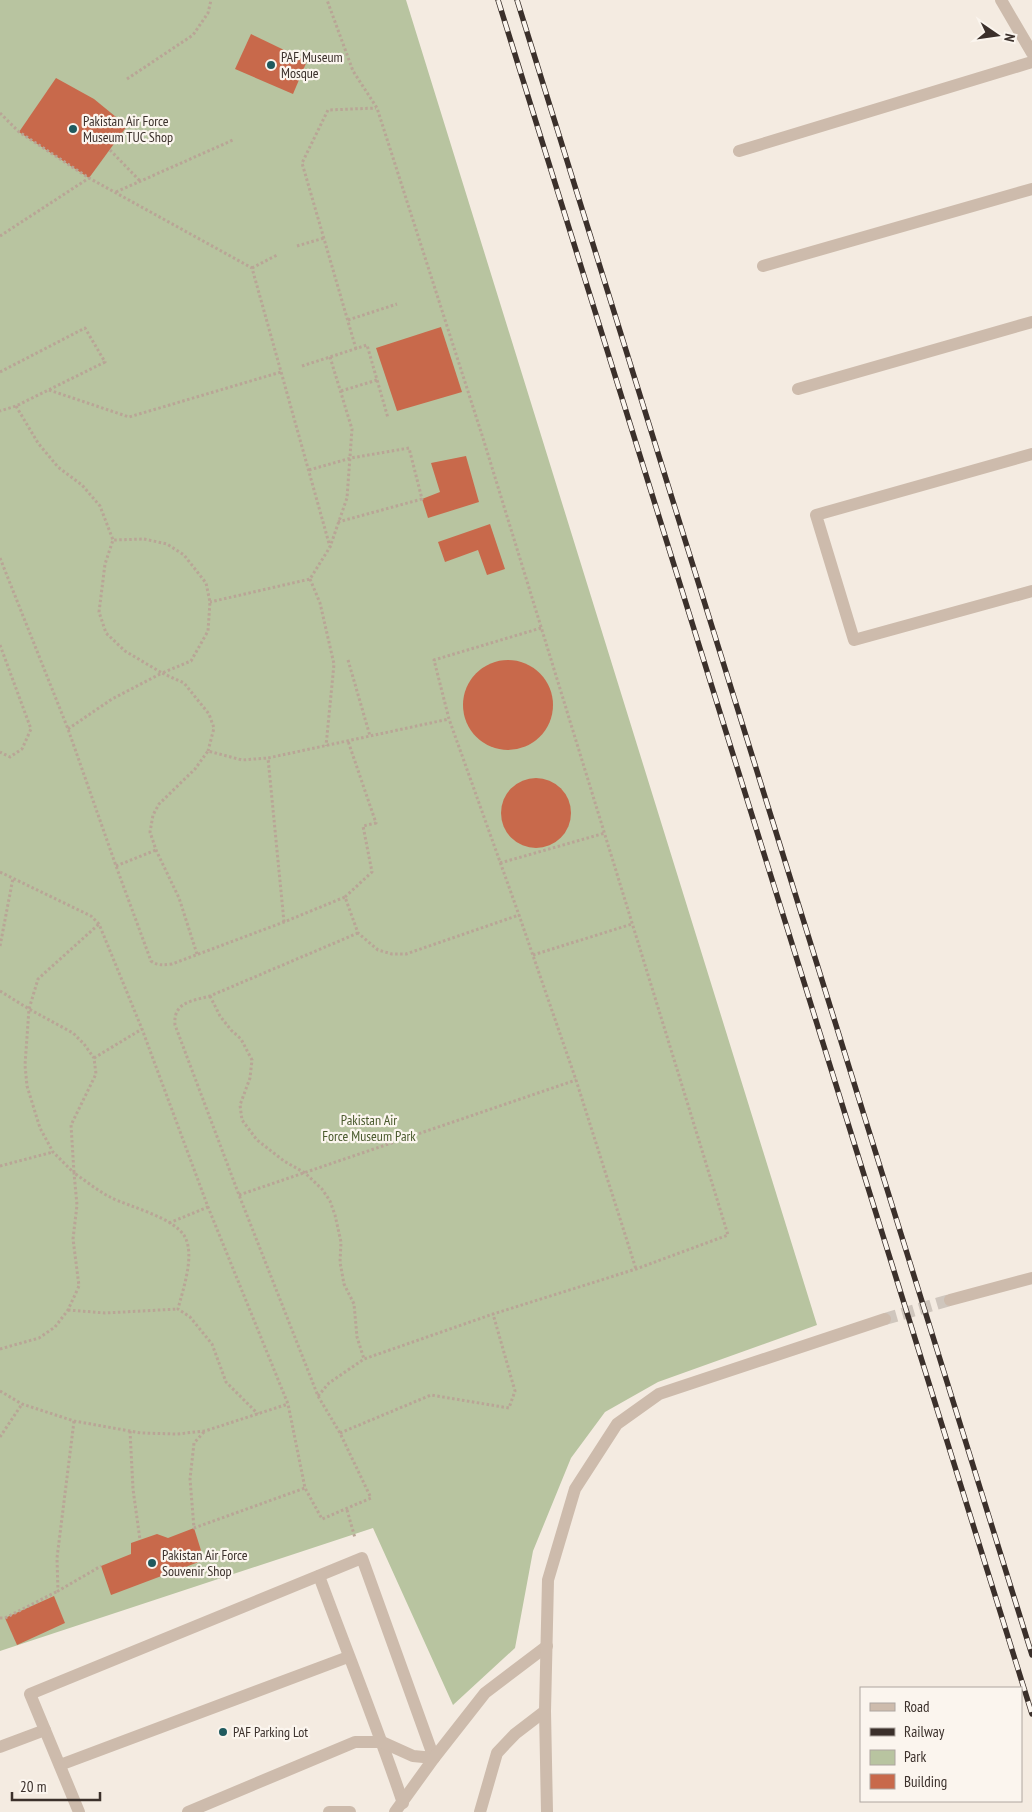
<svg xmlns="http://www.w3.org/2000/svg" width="1032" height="1812" font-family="'PT Sans Narrow',sans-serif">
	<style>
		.green { fill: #b8c4a0 }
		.building { fill: #c8694b }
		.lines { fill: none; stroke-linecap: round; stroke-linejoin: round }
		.street-tunnel { stroke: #cfc6bd; stroke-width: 12; stroke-dasharray: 12 6; stroke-linecap: butt }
		.path { stroke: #b9a596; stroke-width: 3; stroke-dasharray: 2.5 2.5; stroke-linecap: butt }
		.lane { stroke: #cdbbac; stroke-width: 12 }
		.street { stroke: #cdbbac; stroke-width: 12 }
		.rail-casing { stroke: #3b302b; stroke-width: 5.5 }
		.rail { stroke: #fbf5ee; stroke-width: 4; stroke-dasharray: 11; stroke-linecap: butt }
		.poi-dot { fill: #1f5a5e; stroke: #fbf5ee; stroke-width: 2 }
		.labels { text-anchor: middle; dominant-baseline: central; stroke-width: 4.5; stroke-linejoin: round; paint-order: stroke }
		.poi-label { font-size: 14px; fill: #3b302b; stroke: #fbf5ee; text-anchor: start }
		.park-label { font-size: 14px; fill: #4a5a2e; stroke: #fbf5ee }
	</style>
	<rect width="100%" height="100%" fill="#f4ebe1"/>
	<!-- green -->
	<polygon class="green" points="0,0 406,0 817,1325 658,1382 605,1412 571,1458 533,1551 515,1648 453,1705 373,1528 0,1651"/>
	<!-- building -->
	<g class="building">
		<polygon points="251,34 307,61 293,94 235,69"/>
		<polygon points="56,78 94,99 127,126 89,178 19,132"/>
		<polygon points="441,327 462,392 397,411 376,348"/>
		<polygon points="466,456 479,502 428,518 422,499 440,492 431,463"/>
		<polygon points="490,524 505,569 487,575 478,550 445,562 438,542"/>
		<circle cx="508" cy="705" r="45"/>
		<circle cx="536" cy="813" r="35"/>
		<polygon points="194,1528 204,1560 111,1595 101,1566 131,1554 131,1543 157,1534 168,1538"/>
		<polygon points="54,1596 65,1623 17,1645 5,1618"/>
	</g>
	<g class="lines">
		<!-- street-tunnel -->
		<polyline class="street-tunnel" points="885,1319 950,1300"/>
		<!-- path -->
		<g class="path">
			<polyline points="127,79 193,35 208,13 211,0"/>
			<polyline points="0,113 19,132 89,178 252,268 330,547 310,579 210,602"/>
			<polyline points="110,150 140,181"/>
			<polyline points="116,192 233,140"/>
			<polyline points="0,236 89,178"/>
			<polyline points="297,246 324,238"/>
			<polyline points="252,268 277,255"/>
			<polyline points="348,320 397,304"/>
			<polyline points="356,349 302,163 328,110 376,108"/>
			<polyline points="330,357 352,429 347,498 330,547"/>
			<polyline points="302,366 367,345 388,418"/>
			<polyline points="0,372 85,328 105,362 16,406 0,411"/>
			<polyline points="49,390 129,417 281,372"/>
			<polyline points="341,391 377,380"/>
			<polyline points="16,406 38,443 58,467 82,485 100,506 113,540"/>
			<polyline points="309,470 351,458 409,448 422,499 338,522"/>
			<polygon points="144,539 167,544 184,555 206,583 210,602 208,631 191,661 162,673 125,651 106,633 99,612 105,564 113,540"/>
			<path d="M0,558L68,729L116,866L151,961C158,966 164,965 172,964L284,922L345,897L358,933L378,950L392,954H406L519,915"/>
			<polyline points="310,579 320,603 334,664 326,746"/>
			<polyline points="541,628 434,660 449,719 519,915 576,1080 636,1269"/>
			<polyline points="0,645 31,729 22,749 10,757 0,752"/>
			<polyline points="348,660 370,736"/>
			<polyline points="68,729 112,699 162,673 184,683 209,714 214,728 208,751"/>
			<polyline points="500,863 605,833"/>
			<polyline points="116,866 156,850"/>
			<path d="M0,872L91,916L99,924L142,1029L208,1207L288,1404L305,1488L322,1519L371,1498L340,1433L318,1396L239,1195L175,1025C173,1002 192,1001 210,996L358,933"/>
			<polyline points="345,897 372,872 363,826 376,823 348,741"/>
			<polyline points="284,922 268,758 449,719"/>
			<polyline points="0,946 13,878"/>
			<polyline points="197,954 179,898 156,850 150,832 153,815 159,804 195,769 208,751 242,760 268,758"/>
			<polyline points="533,955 632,924"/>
			<path d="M0,991L29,1009L73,1033L84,1044L94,1058L96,1074L71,1125L74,1173C86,1181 98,1191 110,1197C129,1207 174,1217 185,1237C195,1256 183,1289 178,1309L190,1317L212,1344L226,1382L258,1414"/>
			<polyline points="210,996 220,1016 231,1030 241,1039 252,1060 250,1078 240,1105 242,1120 257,1140 284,1161 305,1173 322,1189 330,1201 335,1215 341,1242 340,1262 344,1284 354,1304 357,1337 364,1359"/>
			<polyline points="94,1058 142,1029"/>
			<polyline points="0,1166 53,1152"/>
			<polyline points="239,1195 576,1080"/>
			<polyline points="169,1223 208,1207"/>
			<polyline points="68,1310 105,1313 178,1309"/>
			<polyline points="0,1349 39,1338 55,1327 68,1310 79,1286 73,1239 77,1205 74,1173 53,1152 40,1128 27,1086 25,1065 29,1009 38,979 99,924"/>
			<polyline points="0,1391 22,1404 74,1421 141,1433 177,1434 205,1431 288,1404"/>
			<polyline points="318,1396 329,1383 364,1359 493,1314 636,1269 728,1235 482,435 377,108 353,71 327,0"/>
			<polyline points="74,1421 57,1558 58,1591 101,1566"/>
			<polyline points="130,1431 133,1489 140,1540"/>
			<polyline points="204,1432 194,1443 190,1479 194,1528 305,1488"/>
			<polyline points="340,1433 431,1395 509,1408 515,1391 493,1314"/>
			<polyline points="0,1437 22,1404"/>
			<polyline points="347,1510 355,1538"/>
			<polyline points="0,1618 5,1618 58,1591"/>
		</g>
		<!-- lane -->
		<g class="lane">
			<path d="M319,1576C347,1652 377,1726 403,1803"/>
			<polyline points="0,1747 45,1730"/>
			<polyline points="60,1765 348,1657"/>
			<polyline points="79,1812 30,1694 362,1558 434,1758 413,1756 382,1742 355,1742 188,1812"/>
			<polyline points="329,1812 350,1812"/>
			<polyline points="395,1812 434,1758 485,1693 547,1646"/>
			<polyline points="480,1812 497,1753 515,1734 545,1711"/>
		</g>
		<!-- street -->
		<g class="street">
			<polyline points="1001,0 1032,53"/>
			<polyline points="739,151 1032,62"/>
			<polyline points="763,266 1032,189"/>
			<polyline points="798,389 1032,322"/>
			<polyline points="1032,454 816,515 854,640 1032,591"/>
			<polyline points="950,1300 1032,1278"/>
			<polyline points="547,1812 545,1711 548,1580 575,1489 617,1424 659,1394 885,1319"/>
		</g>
		<defs>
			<g id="rail">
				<polyline points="498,0 1032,1714"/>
				<polyline points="517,0 1032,1655"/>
			</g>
		</defs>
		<!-- rail casing -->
		<use href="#rail" class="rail-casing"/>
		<!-- rail -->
		<use href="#rail" class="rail"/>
	</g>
	<!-- markers -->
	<g class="poi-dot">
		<circle cx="271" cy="65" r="5"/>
		<circle cx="73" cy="129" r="5"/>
		<circle cx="152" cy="1563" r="5"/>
		<circle cx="223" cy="1732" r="5"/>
	</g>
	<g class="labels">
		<!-- poi labels -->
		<g class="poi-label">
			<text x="281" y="57">PAF Museum<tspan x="281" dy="16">Mosque</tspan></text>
			<text x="83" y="121">Pakistan Air Force<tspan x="83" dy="16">Museum TUC Shop</tspan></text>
			<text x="162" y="1555">Pakistan Air Force<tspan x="162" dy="16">Souvenir Shop</tspan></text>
			<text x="233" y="1732">PAF Parking Lot</text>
		</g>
		<!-- park labels -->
		<g class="park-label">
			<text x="369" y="1120">Pakistan Air<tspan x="369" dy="16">Force Museum Park</tspan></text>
		</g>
	</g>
	<!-- legend -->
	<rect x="860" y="1687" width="162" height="115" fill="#fbf5ee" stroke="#aea6a0"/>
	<rect x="870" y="1703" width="25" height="8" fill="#cdbbac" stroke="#aea6a0"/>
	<text x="904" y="1712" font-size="15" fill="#3b302b">Road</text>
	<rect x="870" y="1728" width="25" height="8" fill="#3b302b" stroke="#aea6a0"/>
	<text x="904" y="1737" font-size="15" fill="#3b302b">Railway</text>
	<rect x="870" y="1750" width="25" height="15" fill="#b8c4a0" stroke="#aea6a0"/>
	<text x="904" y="1762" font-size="15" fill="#3b302b">Park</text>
	<rect x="870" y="1774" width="25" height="15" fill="#c8694b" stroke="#aea6a0"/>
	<text x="904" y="1787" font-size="15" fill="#3b302b">Building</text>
	<!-- north arrow -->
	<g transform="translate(997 35) rotate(103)" stroke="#fbf5ee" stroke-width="4" paint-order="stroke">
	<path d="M0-4L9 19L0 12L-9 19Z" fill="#3b302b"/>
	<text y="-8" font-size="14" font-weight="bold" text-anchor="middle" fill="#3b302b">N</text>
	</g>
	<!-- scale -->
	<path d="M12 1792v8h88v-8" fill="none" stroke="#3b302b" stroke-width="2.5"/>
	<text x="20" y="1792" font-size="15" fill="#3b302b" stroke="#fbf5ee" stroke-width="4" paint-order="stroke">20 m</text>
</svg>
